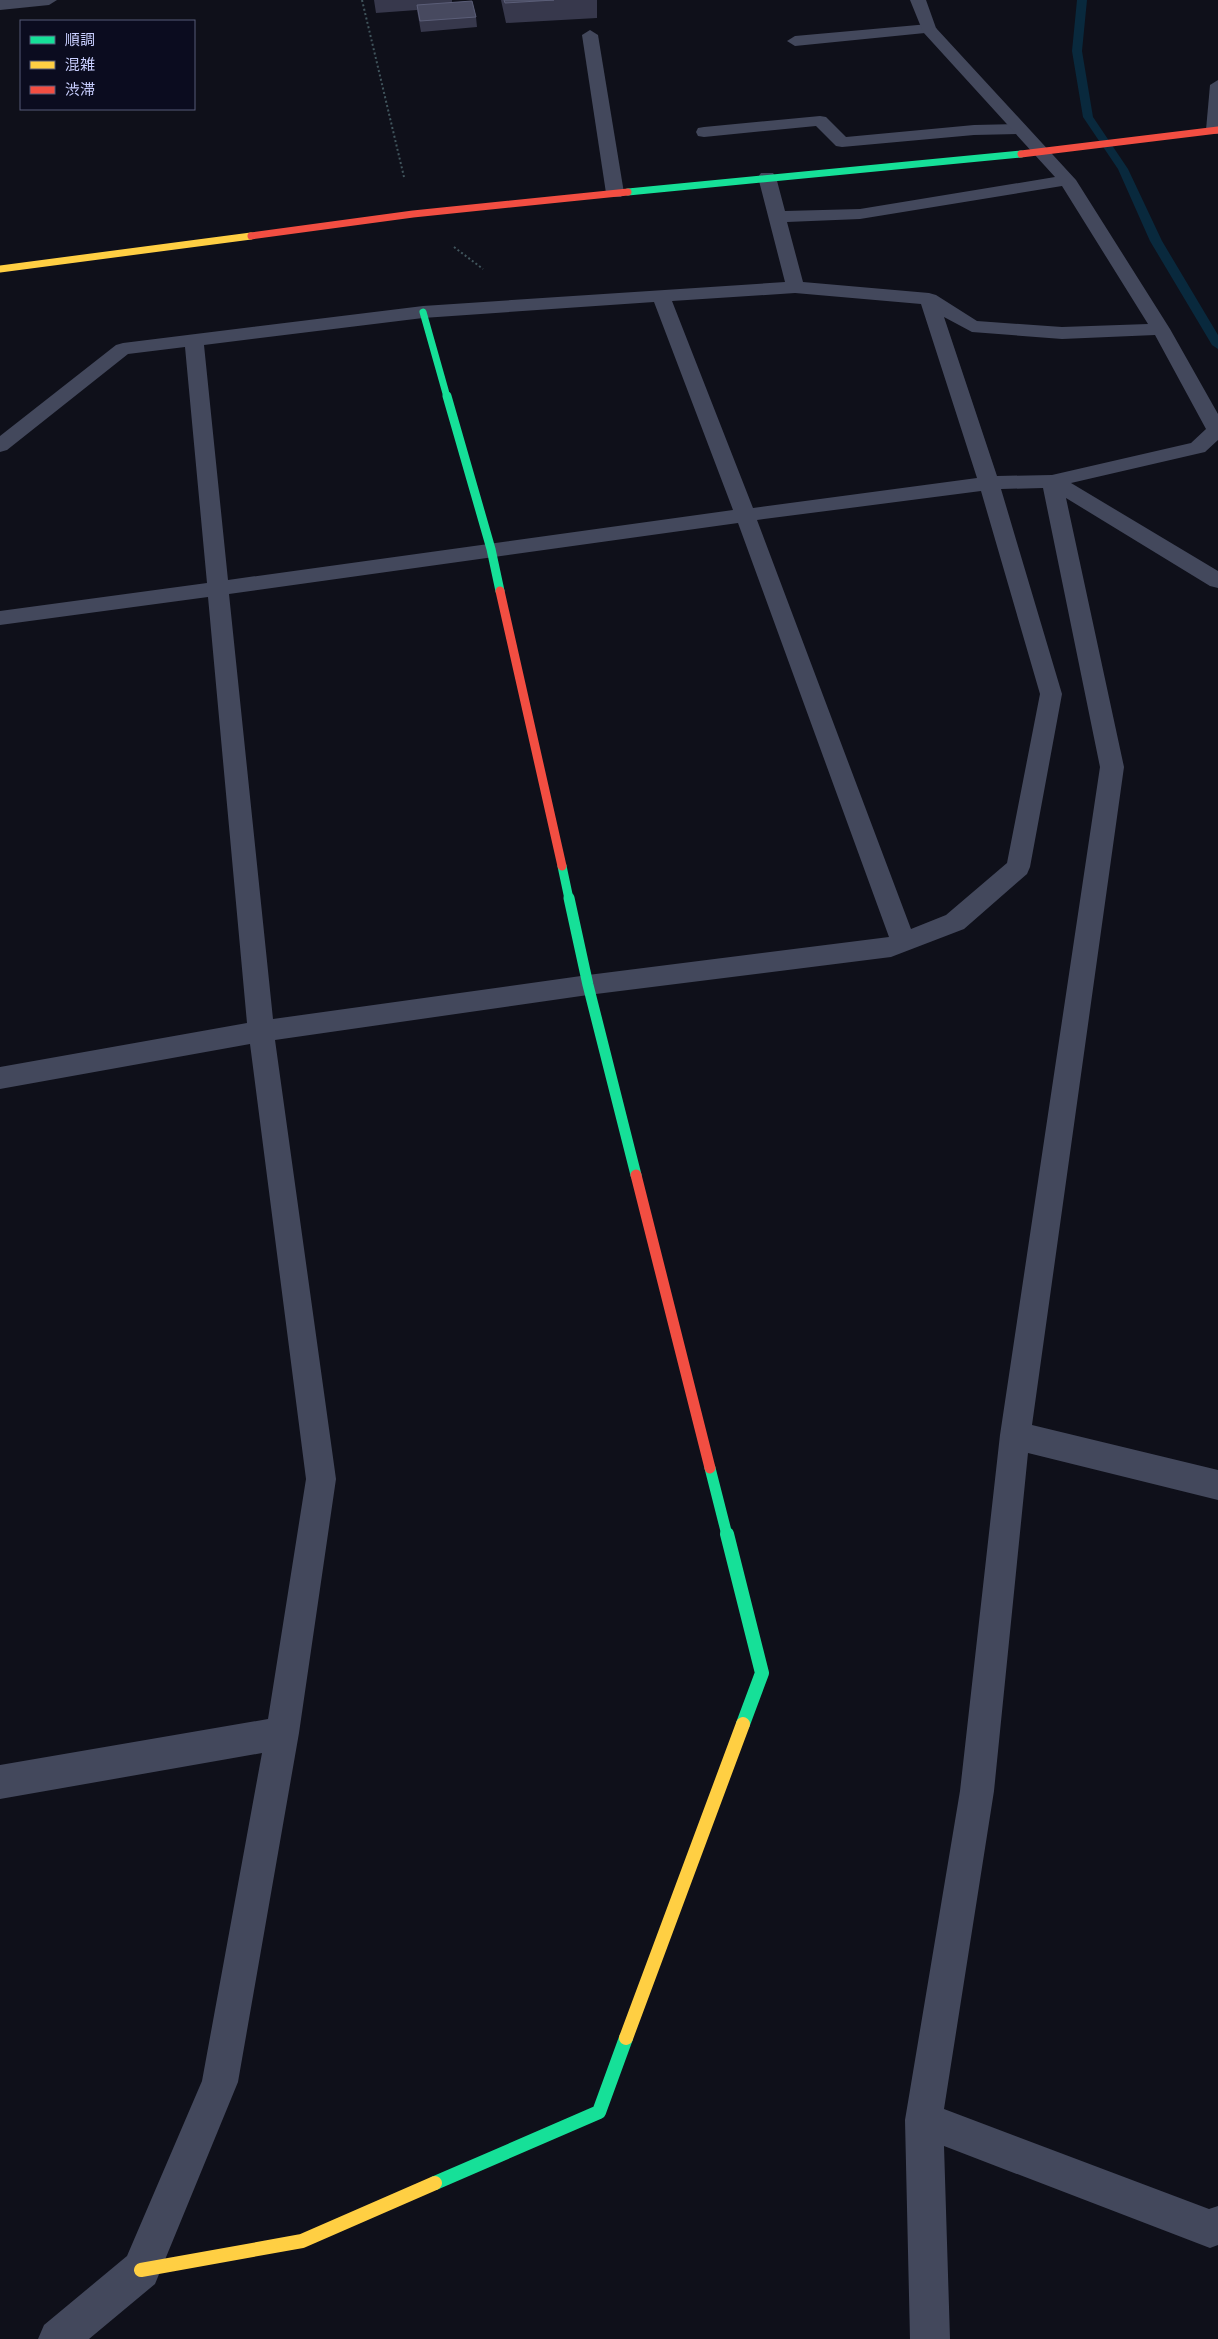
<svg xmlns="http://www.w3.org/2000/svg" width="1218" height="2339" font-family="'Fira Sans Condensed','Noto Sans JP',sans-serif">
	<style>
		.lines { fill: none; stroke-linecap: round; stroke-linejoin: round }
		.stream { fill: #09293d; fill-rule: evenodd }
		.path { stroke: #41555d; stroke-width: 2; stroke-dasharray: 2 2.5; stroke-linecap: butt }
		.lane { fill: #43485c; fill-rule: evenodd }
		.street { fill: #43485c; fill-rule: evenodd }
		.fast-far3 { stroke: #16e098; stroke-width: 7 }
		.fast-far2 { stroke: #16e098; stroke-width: 9 }
		.fast-far1 { stroke: #16e098; stroke-width: 11 }
		.fast { stroke: #16e098; stroke-width: 14 }
		.slow-far1 { stroke: #ffcf43; stroke-width: 7 }
		.slow { stroke: #ffcf43; stroke-width: 14 }
		.jam-far2 { stroke: #f24e42; stroke-width: 7 }
		.jam-far1 { stroke: #f24e42; stroke-width: 9 }
		.jam { stroke: #f24e42; stroke-width: 11 }
		.wall { fill: #37384c }
		.building { fill: #47495f; stroke: #5b5e78 }
	</style>
	<rect width="100%" height="100%" fill="#0f101a"/>
	<g class="lines">
		<!-- stream -->
		<polygon class="stream" points="1077,0 1087,0 1082,51 1093,117 1128,169 1162,241 1218,335 1218,349 1212,345 1150,241 1118,169 1083,117 1072,51"/>
		<!-- path -->
		<g class="path">
			<polyline points="362,0 404,177"/>
			<polyline points="454,247 483,269"/>
		</g>
		<!-- lane -->
		<g class="lane">
			<polygon points="929,24 937,29 935,32 795,46 787,41 795,36"/>
			<polygon points="590,30 598,35 624,193 621,197 609,197 606,193 582,35"/>
			<polygon points="1218,80 1218,134 1208,134 1206,130 1210,85"/>
			<polygon points="820,116 826,117 846,137 974,125 1019,124 1025,125 1027,129 1025,133 1019,134 974,135 842,147 836,146 816,126 704,137 698,136 696,132 698,128 704,127"/>
		</g>
		<!-- street -->
		<g class="street">
			<polygon points="0,0 57,0 49,5 0,10"/>
			<path d="M910,0H926L936,28L1076,180L1170,329L1218,414V440L1205,452L1071,483L1218,571V588L1210,586L1066,498L1124,767L1032,1425L1218,1470V1500L1028,1453L994,1791L944,2109L1209,2209L1218,2206V2245L1210,2248L944,2146L950,2339H910L905,2120L960,1791L1000,1435L1100,767L1043,488L1001,489L1062,694L1030,867L1027,874L964,929L891,957L588,995L275,1040L336,1479L299,1733L238,2082L155,2284L89,2339H38L44,2325L127,2256L202,2081L262,1753L0,1799V1765L268,1719L306,1479L250,1044L0,1089V1067L247,1023L208,597L0,625V611L207,583L185,347L128,354L7,450L0,452V436L116,345L123,343L423,306L785,282L758,177L761,173H773L776,177L785,211L860,209L1055,177L923,32ZM1062,186L1148,324L1062,327L977,321L936,295L929,293L803,282L787,222L860,219ZM795,293L921,304L977,478L753,508L672,301ZM654,302L733,510L228,580L204,345L423,318ZM944,317L972,332L1062,339L1155,335L1206,429L1191,443L1052,475L997,476ZM981,491L1040,694L1007,863L946,915L911,929L757,520ZM738,523L889,937L588,975L273,1019L229,594Z"/>
		</g>
		<!-- fast-far3 -->
		<g class="fast-far3">
			<polyline points="628,192 1021,154"/>
			<polyline points="423,312 447,397"/>
		</g>
		<!-- fast-far2 -->
		<g class="fast-far2">
			<polyline points="447,396 491,549 500,591"/>
			<polyline points="562,866 569,899"/>
		</g>
		<!-- fast-far1 -->
		<g class="fast-far1">
			<polyline points="569,898 588,985 636,1175"/>
			<polyline points="710,1468 727,1535"/>
		</g>
		<!-- fast -->
		<g class="fast">
			<polyline points="727,1534 762,1673 743,1724"/>
			<polyline points="435,2183 599,2112 626,2038"/>
		</g>
		<!-- slow-far1 -->
		<polyline class="slow-far1" points="0,269 251,236"/>
		<!-- slow -->
		<g class="slow">
			<polyline points="626,2038 743,1724"/>
			<polyline points="141,2270 302,2241 435,2183"/>
		</g>
		<!-- jam-far2 -->
		<g class="jam-far2">
			<polyline points="1021,154 1218,130"/>
			<polyline points="251,236 413,214 628,192"/>
		</g>
		<!-- jam-far1 -->
		<polyline class="jam-far1" points="500,591 562,866"/>
		<!-- jam -->
		<polyline class="jam" points="636,1175 710,1468"/>
	</g>
	<!-- wall -->
	<g class="wall">
		<polygon points="374,0 452,0 452,2 476,17 477,27 421,32 417,10 376,13"/>
		<polygon points="501,0 597,0 597,18 506,23"/>
	</g>
	<!-- building -->
	<g class="building">
		<polygon points="504,0 554,0 505,3"/>
		<polygon points="472,1 476,17 420,21 417,5"/>
	</g>
	<!-- legend -->
	<rect x="20" y="20" width="175" height="90" fill="#0b0c1f" stroke="#575a79"/>
	<rect x="30" y="36" width="25" height="8" fill="#16e098" stroke="#575a79"/>
	<text x="65" y="45" font-size="15" fill="#c9cfff">順調</text>
	<rect x="30" y="61" width="25" height="8" fill="#ffcf43" stroke="#575a79"/>
	<text x="65" y="70" font-size="15" fill="#c9cfff">混雑</text>
	<rect x="30" y="86" width="25" height="8" fill="#f24e42" stroke="#575a79"/>
	<text x="65" y="95" font-size="15" fill="#c9cfff">渋滞</text>
</svg>
